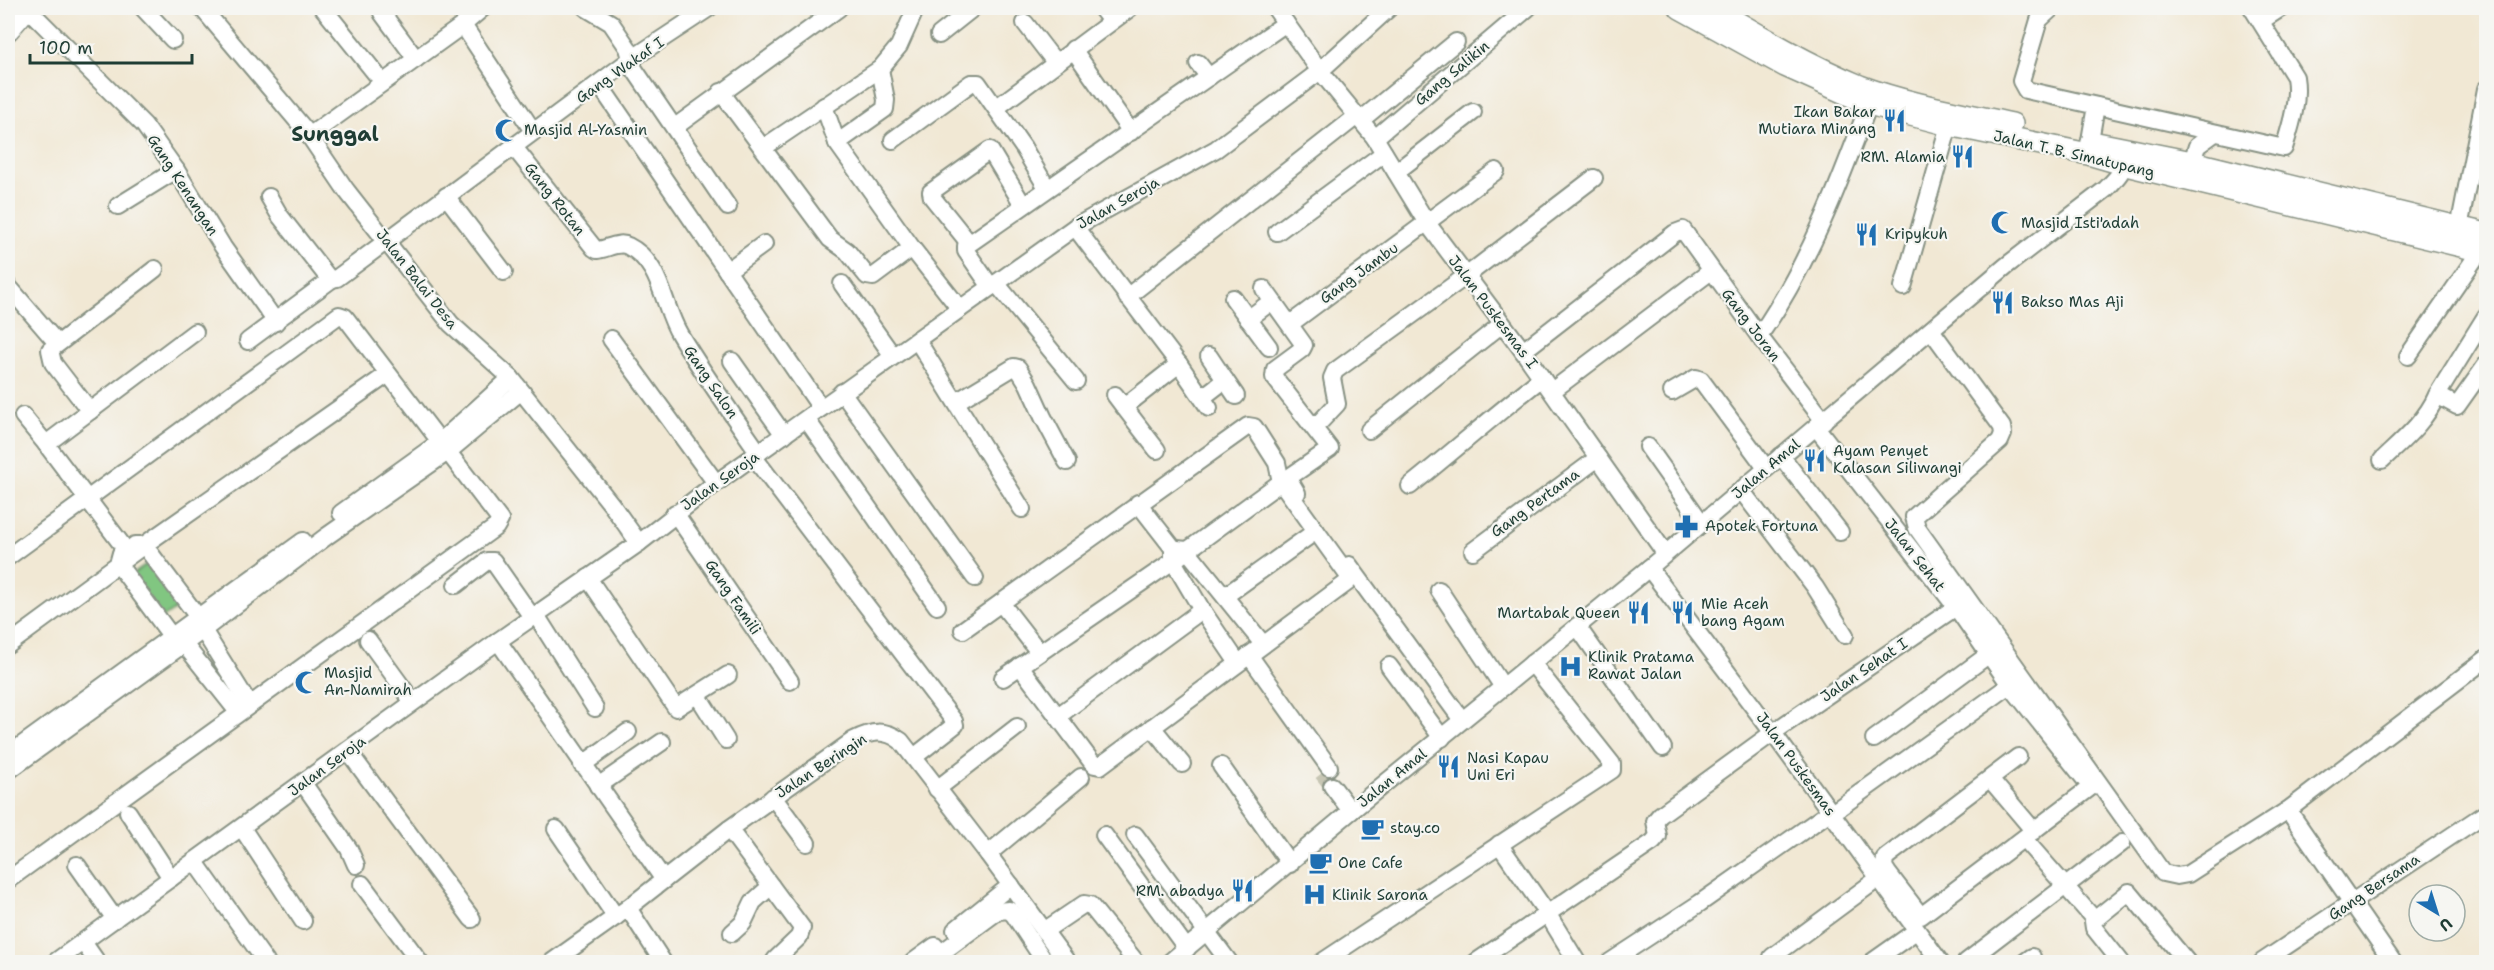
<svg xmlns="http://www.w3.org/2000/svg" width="2494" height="970" font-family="'Shantell Sans',sans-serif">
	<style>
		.green { fill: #81c681; stroke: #50825a; stroke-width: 1.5 }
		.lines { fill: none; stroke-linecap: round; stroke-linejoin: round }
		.minor-tunnel { stroke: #c7c6b4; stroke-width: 16; stroke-dasharray: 16 8; stroke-linecap: butt }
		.minor-casing { stroke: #889284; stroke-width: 20 }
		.major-casing { stroke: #889284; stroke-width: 24 }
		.minor { stroke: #fff; stroke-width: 16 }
		.major { stroke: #fff; stroke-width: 21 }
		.labels { text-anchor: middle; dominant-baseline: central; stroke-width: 4.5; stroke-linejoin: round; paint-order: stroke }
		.street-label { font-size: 15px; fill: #1f3d34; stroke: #f6f6f2 }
		.poi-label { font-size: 15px; fill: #1f3d34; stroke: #f6f6f2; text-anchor: start }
		.district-label { font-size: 21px; font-weight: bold; fill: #1f3d34; stroke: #f6f6f2 }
	</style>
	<rect width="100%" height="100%" fill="#f6f6f2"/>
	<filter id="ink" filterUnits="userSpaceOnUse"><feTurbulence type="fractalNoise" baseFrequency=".0167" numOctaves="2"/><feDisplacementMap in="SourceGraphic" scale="12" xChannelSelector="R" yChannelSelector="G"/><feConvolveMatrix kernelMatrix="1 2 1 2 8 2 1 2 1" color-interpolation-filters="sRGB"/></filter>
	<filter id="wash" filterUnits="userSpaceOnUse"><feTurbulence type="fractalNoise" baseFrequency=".008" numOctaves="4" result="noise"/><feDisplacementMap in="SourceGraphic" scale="24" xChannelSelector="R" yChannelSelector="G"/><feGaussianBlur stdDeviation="1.35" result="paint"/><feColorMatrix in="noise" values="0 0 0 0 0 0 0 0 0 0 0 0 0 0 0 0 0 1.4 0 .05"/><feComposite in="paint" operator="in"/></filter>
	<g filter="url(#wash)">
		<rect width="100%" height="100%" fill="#f1e8d4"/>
		<!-- green -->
		<polygon class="green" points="153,560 184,603 160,620 129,577"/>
	</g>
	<g filter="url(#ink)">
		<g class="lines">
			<!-- minor-tunnel -->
			<polyline class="minor-tunnel" points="1322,773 1332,786"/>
			<defs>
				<g id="minor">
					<polyline points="27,8 144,125 176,170 223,247 276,322"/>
					<polyline points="143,8 173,40"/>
					<polyline points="202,8 306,131 346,190 451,324 511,378 611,504 639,543"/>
					<polyline points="323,8 376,74"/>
					<polyline points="586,8 611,23 628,48 634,69 728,207"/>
					<polyline points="1101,8 1111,21"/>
					<polyline points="1275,8 1320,71 1375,138 1427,223 1523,351 1665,553"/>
					<path d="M2052,8L2039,20L2021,81L2026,90L2284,148C2291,125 2299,101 2295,77L2252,8"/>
					<polyline points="382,13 416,59"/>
					<polyline points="2261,21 2281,8"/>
					<polyline points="1025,23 1055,62"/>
					<polyline points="463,25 533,131"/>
					<polyline points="939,35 973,8"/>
					<polyline points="1073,49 1131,132"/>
					<polyline points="1198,63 1209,77"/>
					<polyline points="599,84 821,408"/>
					<polyline points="721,92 830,239 847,251 867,276 873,277 912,248"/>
					<polyline points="824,106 837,143 912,248 960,309"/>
					<polyline points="996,108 1130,8"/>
					<polyline points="1361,120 1456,42"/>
					<polyline points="675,127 839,8"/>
					<polyline points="309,136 463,25 483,8"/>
					<polyline points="1375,138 1528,8"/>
					<polyline points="893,140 971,83 978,83 1023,147 1047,188"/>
					<polyline points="837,143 885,109 886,100 880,69"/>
					<path d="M513,146L594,248L597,250C607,249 619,241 628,246C662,263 662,305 680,335C704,375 732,414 759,453"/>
					<polyline points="763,148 880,69 899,46 916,8"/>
					<polyline points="2088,152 2096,106"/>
					<polyline points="2192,162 2197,146 2215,133"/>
					<polyline points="1396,172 1473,112"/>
					<polyline points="446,196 504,272"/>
					<polyline points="269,197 280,216 327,276 330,279 337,278 630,60 709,8"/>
					<polyline points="118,206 176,170"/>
					<polyline points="1075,227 1179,364 1209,408"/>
					<polyline points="2459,228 2486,89"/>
					<polyline points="1277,232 1384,153"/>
					<polyline points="969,243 932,197 931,192 990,150 1023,205"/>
					<polyline points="727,271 764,244"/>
					<polyline points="996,283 1076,381"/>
					<polyline points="842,284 893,356"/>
					<polyline points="8,286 57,343"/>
					<polyline points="991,287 966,251 966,246 1286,23"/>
					<polyline points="1903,287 1949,125"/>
					<polyline points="1264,289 1304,345 1302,349 1275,369 1274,377 1330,449 1288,478 1297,493"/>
					<polyline points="1127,297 1357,116"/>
					<polyline points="1233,298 1269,347"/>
					<polyline points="1248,319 1272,301"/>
					<polyline points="1290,324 1496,171"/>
					<polyline points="1931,330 2002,427 2003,434 2000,441 1914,517 1917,528 2163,873 2177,876 2188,874 2288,810 2486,659"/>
					<path d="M1759,336C1808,266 1839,185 1869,104"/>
					<polyline points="611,339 716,483"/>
					<polyline points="917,340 1022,509"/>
					<polyline points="248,341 332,279"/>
					<polyline points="1523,351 1675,233 1683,230 1759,336 1824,421"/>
					<polyline points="1209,356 1225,380"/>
					<polyline points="2408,356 2480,251"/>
					<polyline points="732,361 784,435"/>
					<polyline points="1552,391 1711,271"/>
					<polyline points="842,392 975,578"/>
					<polyline points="1672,392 1696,378 1701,380 1766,468"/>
					<polyline points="1115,395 1124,407 1179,364"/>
					<polyline points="2437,395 2457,406 2486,365"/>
					<polyline points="1203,397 1225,380 1236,396"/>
					<polyline points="956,402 1014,367 1018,368 1028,384 1043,417 1067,462"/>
					<polyline points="1124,407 1157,450"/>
					<polyline points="90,411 53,363 50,350 155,269"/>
					<polyline points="23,416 46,444 123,546"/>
					<polyline points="807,420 937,606"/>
					<polyline points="1320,422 1337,404 1332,378 1335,371 1466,276 1594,178"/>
					<polyline points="1816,427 1956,607 2010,685 2091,787 1921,916 1888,873 1884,867 1885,858 2018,757"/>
					<polyline points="1369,430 1502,324"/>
					<polyline points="46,444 195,332"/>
					<polyline points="1648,447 1701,522"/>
					<polyline points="753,456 954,721 955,725 914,757"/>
					<polyline points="1781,456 1840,532"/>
					<path d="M2382,460C2402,441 2426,421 2437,395L2486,316"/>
					<path d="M1410,486C1455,450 1497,413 1542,378"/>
					<polyline points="1741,490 1815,587 1845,635"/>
					<polyline points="1138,503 1173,548 1173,561 1202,610 1238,663"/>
					<polyline points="341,513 441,441 511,378"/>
					<polyline points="675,513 790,681"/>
					<polyline points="135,545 144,545 198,617 203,630 249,704"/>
					<polyline points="1177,549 1187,550 1263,644"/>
					<polyline points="1473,551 1598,458"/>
					<polyline points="121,553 118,564 172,637 184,644 238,712"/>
					<polyline points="8,557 339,315 345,317 500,520 496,527 8,880"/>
					<polyline points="1349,565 1462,720"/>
					<polyline points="1649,568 1773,733 1940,962"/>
					<polyline points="588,578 676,708 728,675"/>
					<polyline points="456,585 487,561 493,561 532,617"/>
					<polyline points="1439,590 1503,687"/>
					<polyline points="1225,596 1316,531"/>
					<polyline points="1001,603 1039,652"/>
					<polyline points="536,615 595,708"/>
					<polyline points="1577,626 1663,748"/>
					<polyline points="963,630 1248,426 1254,427 1277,463 1281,482 1350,578 1348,582 1100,766 1095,765 1091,761 1020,666"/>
					<polyline points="368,640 413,702"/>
					<polyline points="498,641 664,880"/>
					<polyline points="8,645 144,545 388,374"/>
					<polyline points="1249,655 1329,767"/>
					<polyline points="1389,666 1442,738"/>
					<polyline points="1003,678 1173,561 1281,482"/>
					<polyline points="698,696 726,740"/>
					<polyline points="1058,716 1202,610"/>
					<polyline points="1152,727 1182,764"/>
					<polyline points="1874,739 1988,655"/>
					<polyline points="348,751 472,919"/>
					<polyline points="8,755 303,541"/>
					<polyline points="582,765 628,732"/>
					<polyline points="1221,766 1290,864"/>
					<polyline points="8,771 203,630 327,536 449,451 521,391"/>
					<polyline points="1991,780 2034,831"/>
					<polyline points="303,783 349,849 356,865"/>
					<polyline points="598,786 662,742"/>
					<polyline points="1332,786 1351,811"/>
					<polyline points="937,789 1017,727"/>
					<polyline points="773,797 807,843"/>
					<polyline points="2288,810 2393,962"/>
					<polyline points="128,812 171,878"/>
					<polyline points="1832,813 2010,685"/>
					<polyline points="242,828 303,921"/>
					<polyline points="556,829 616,917"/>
					<polyline points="729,829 802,928 799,937 775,960"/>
					<polyline points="1104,835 1187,949"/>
					<polyline points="1135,835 1229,962"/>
					<polyline points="2024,839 2094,919"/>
					<polyline points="1499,844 1547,913 1577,962"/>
					<polyline points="988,854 1081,777"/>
					<polyline points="195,862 266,962"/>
					<polyline points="77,865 115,919"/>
					<polyline points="362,884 420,962"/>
					<polyline points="628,908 663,962"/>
					<polyline points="955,930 1011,885"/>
					<polyline points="1044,931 1084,904 1090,905 1136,962"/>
					<polyline points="732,933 743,923 753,902 771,886"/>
					<polyline points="83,942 97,962"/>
					<polyline points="1772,957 1879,878"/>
					<polyline points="55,962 498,641 639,543 716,483 1075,227 1216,149 1320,71 1389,8"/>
					<path d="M552,962L628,908L729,829L854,740C871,731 885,729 901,741L988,854L1067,962"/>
					<polyline points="913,962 935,946"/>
					<polyline points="929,962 998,911 1009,910 1014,915 1045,962"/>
					<path d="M1170,962L1351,811L1649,568L2006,266L2106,189C2117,178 2125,169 2128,154"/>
					<polyline points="1322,962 1612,770 1612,764 1532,663"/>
					<polyline points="1476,962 1653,842 1658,836 1655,821 1660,815 1778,729 1956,607"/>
					<polyline points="1610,962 1700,903 1831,811"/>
					<polyline points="1872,962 1916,931"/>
					<polyline points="1966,962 2122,843"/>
					<polyline points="2025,962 2032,957"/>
					<polyline points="2121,962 2094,928 2093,921 2129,892 2187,962"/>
					<polyline points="2262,962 2486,813"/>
				</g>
				<g id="major">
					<polyline points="1680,8 1785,66 1869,104 1949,125 2088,154 2126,165 2486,252"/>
					<path d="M1713,8C1760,36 1809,65 1860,86C1908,104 1962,113 2012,124"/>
					<polyline points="8,30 27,8"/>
					<polyline points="2092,142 2192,162 2486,234"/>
				</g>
			</defs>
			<!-- minor casing -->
			<use href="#minor" class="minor-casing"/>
			<!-- major casing -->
			<use href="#major" class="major-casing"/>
			<!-- minor -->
			<use href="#minor" class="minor"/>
			<!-- major -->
			<use href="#major" class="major"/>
		</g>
	</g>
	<!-- icons -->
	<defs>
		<symbol id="restaurant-bare" viewBox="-9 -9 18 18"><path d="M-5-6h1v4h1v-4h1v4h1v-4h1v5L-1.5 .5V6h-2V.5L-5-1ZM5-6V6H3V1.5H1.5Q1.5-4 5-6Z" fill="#1f6fb2" stroke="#f6f6f2" stroke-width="2.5" paint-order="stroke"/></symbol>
		<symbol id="mosque-bare" viewBox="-9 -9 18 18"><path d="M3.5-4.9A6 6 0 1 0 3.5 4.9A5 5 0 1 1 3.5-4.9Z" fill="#1f6fb2" stroke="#f6f6f2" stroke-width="2.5" paint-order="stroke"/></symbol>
		<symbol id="pharmacy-bare" viewBox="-9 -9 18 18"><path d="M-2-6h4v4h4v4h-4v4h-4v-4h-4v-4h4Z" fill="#1f6fb2" stroke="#f6f6f2" stroke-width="2.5" paint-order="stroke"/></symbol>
		<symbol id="hospital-bare" viewBox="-9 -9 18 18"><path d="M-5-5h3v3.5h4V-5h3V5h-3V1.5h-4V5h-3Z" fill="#1f6fb2" stroke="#f6f6f2" stroke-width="2.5" paint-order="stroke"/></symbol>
		<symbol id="cafe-bare" viewBox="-9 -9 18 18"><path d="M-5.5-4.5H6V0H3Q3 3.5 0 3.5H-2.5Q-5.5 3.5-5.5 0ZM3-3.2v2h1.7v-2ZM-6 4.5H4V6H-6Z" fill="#1f6fb2" stroke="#f6f6f2" stroke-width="2.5" paint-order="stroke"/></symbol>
	</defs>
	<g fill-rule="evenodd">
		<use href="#restaurant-bare" x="1878" y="104" width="33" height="33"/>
		<use href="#mosque-bare" x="490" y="114" width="33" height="33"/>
		<use href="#restaurant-bare" x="1946" y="140" width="33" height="33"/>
		<use href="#mosque-bare" x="1986" y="206" width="33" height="33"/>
		<use href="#restaurant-bare" x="1850" y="218" width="33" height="33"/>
		<use href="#restaurant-bare" x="1986" y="286" width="33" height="33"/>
		<use href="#restaurant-bare" x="1798" y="444" width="33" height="33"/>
		<use href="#pharmacy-bare" x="1670" y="510" width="33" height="33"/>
		<use href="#restaurant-bare" x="1622" y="596" width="33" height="33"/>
		<use href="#restaurant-bare" x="1666" y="596" width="33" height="33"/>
		<use href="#hospital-bare" x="1554" y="650" width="33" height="33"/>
		<use href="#mosque-bare" x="290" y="666" width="33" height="33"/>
		<use href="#restaurant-bare" x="1432" y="750" width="33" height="33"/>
		<use href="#cafe-bare" x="1356" y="812" width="33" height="33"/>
		<use href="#cafe-bare" x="1304" y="846" width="33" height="33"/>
		<use href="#restaurant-bare" x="1226" y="874" width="33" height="33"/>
		<use href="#hospital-bare" x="1298" y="878" width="33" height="33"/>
	</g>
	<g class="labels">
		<!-- street labels -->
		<g class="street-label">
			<text transform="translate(620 70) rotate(-35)">Gang Wakaf I</text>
			<text transform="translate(1452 73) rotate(-40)">Gang Salikin</text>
			<text transform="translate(2074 154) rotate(13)">Jalan T. B. Simatupang</text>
			<text transform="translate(183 185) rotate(57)">Gang Kenangan</text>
			<text transform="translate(555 199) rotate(52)">Gang Rotan</text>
			<text transform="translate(1118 203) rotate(-29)">Jalan Seroja</text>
			<text transform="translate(1359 273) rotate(-36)">Gang Jambu</text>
			<text transform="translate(417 279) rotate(52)">Jalan Balai Desa</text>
			<text transform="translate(1493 312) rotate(53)">Jalan Puskesmas I</text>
			<text transform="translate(1751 325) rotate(53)">Gang Joran</text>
			<text transform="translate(711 382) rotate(56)">Gang Salon</text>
			<text transform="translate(1766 469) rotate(-40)">Jalan Amal</text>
			<text transform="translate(720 481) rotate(-35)">Jalan Seroja</text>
			<text transform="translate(1535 503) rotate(-36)">Gang Pertama</text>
			<text transform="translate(1915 555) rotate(52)">Jalan Sehat</text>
			<text transform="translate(733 597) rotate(56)">Gang Famili</text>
			<text transform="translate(1864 670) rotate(-34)">Jalan Sehat I</text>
			<text transform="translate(1796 764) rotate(54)">Jalan Puskesmas</text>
			<text transform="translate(327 766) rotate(-36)">Jalan Seroja</text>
			<text transform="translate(821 766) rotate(-33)">Jalan Beringin</text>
			<text transform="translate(1392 778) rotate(-39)">Jalan Amal</text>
			<text transform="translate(2374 887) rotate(-34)">Gang Bersama</text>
		</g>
		<!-- poi labels -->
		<g class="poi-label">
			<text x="1876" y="112" text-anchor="end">Ikan Bakar<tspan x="1876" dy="17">Mutiara Minang</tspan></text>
			<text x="524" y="130">Masjid Al-Yasmin</text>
			<text x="1945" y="157" text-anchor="end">RM. Alamia</text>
			<text x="2021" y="223">Masjid Isti'adah</text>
			<text x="1885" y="234">Kripykuh</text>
			<text x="2021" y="302">Bakso Mas Aji</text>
			<text x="1833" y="451">Ayam Penyet<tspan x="1833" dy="17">Kalasan Siliwangi</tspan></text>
			<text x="1705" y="526">Apotek Fortuna</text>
			<text x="1701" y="604">Mie Aceh<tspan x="1701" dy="17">bang Agam</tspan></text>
			<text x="1620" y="613" text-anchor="end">Martabak Queen</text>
			<text x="1588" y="657">Klinik Pratama<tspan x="1588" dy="17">Rawat Jalan</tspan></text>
			<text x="324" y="673">Masjid<tspan x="324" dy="17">An-Namirah</tspan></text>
			<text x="1467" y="758">Nasi Kapau<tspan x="1467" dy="17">Uni Eri</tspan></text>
			<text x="1390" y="828">stay.co</text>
			<text x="1338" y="863">One Cafe</text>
			<text x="1224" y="891" text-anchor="end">RM. abadya</text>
			<text x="1332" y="895">Klinik Sarona</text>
		</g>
		<!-- district labels -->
		<g class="district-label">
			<text x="335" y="134">Sunggal</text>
		</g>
	</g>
	<!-- margin -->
	<rect width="2494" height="970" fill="none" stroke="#f6f6f2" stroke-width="30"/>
	<!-- north arrow -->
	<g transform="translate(2437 913) rotate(142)"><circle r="28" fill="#f6f6f2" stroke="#a0aca6" stroke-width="1.5"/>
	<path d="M0-4.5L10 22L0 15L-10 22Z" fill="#1f6fb2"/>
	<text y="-9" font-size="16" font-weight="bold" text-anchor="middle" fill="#1f3d34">U</text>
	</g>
	<!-- scale -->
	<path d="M30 54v9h162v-9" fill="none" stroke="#1f3d34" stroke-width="3"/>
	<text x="39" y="54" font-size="18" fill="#1f3d34" stroke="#f6f6f2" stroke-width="4.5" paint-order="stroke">100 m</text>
</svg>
